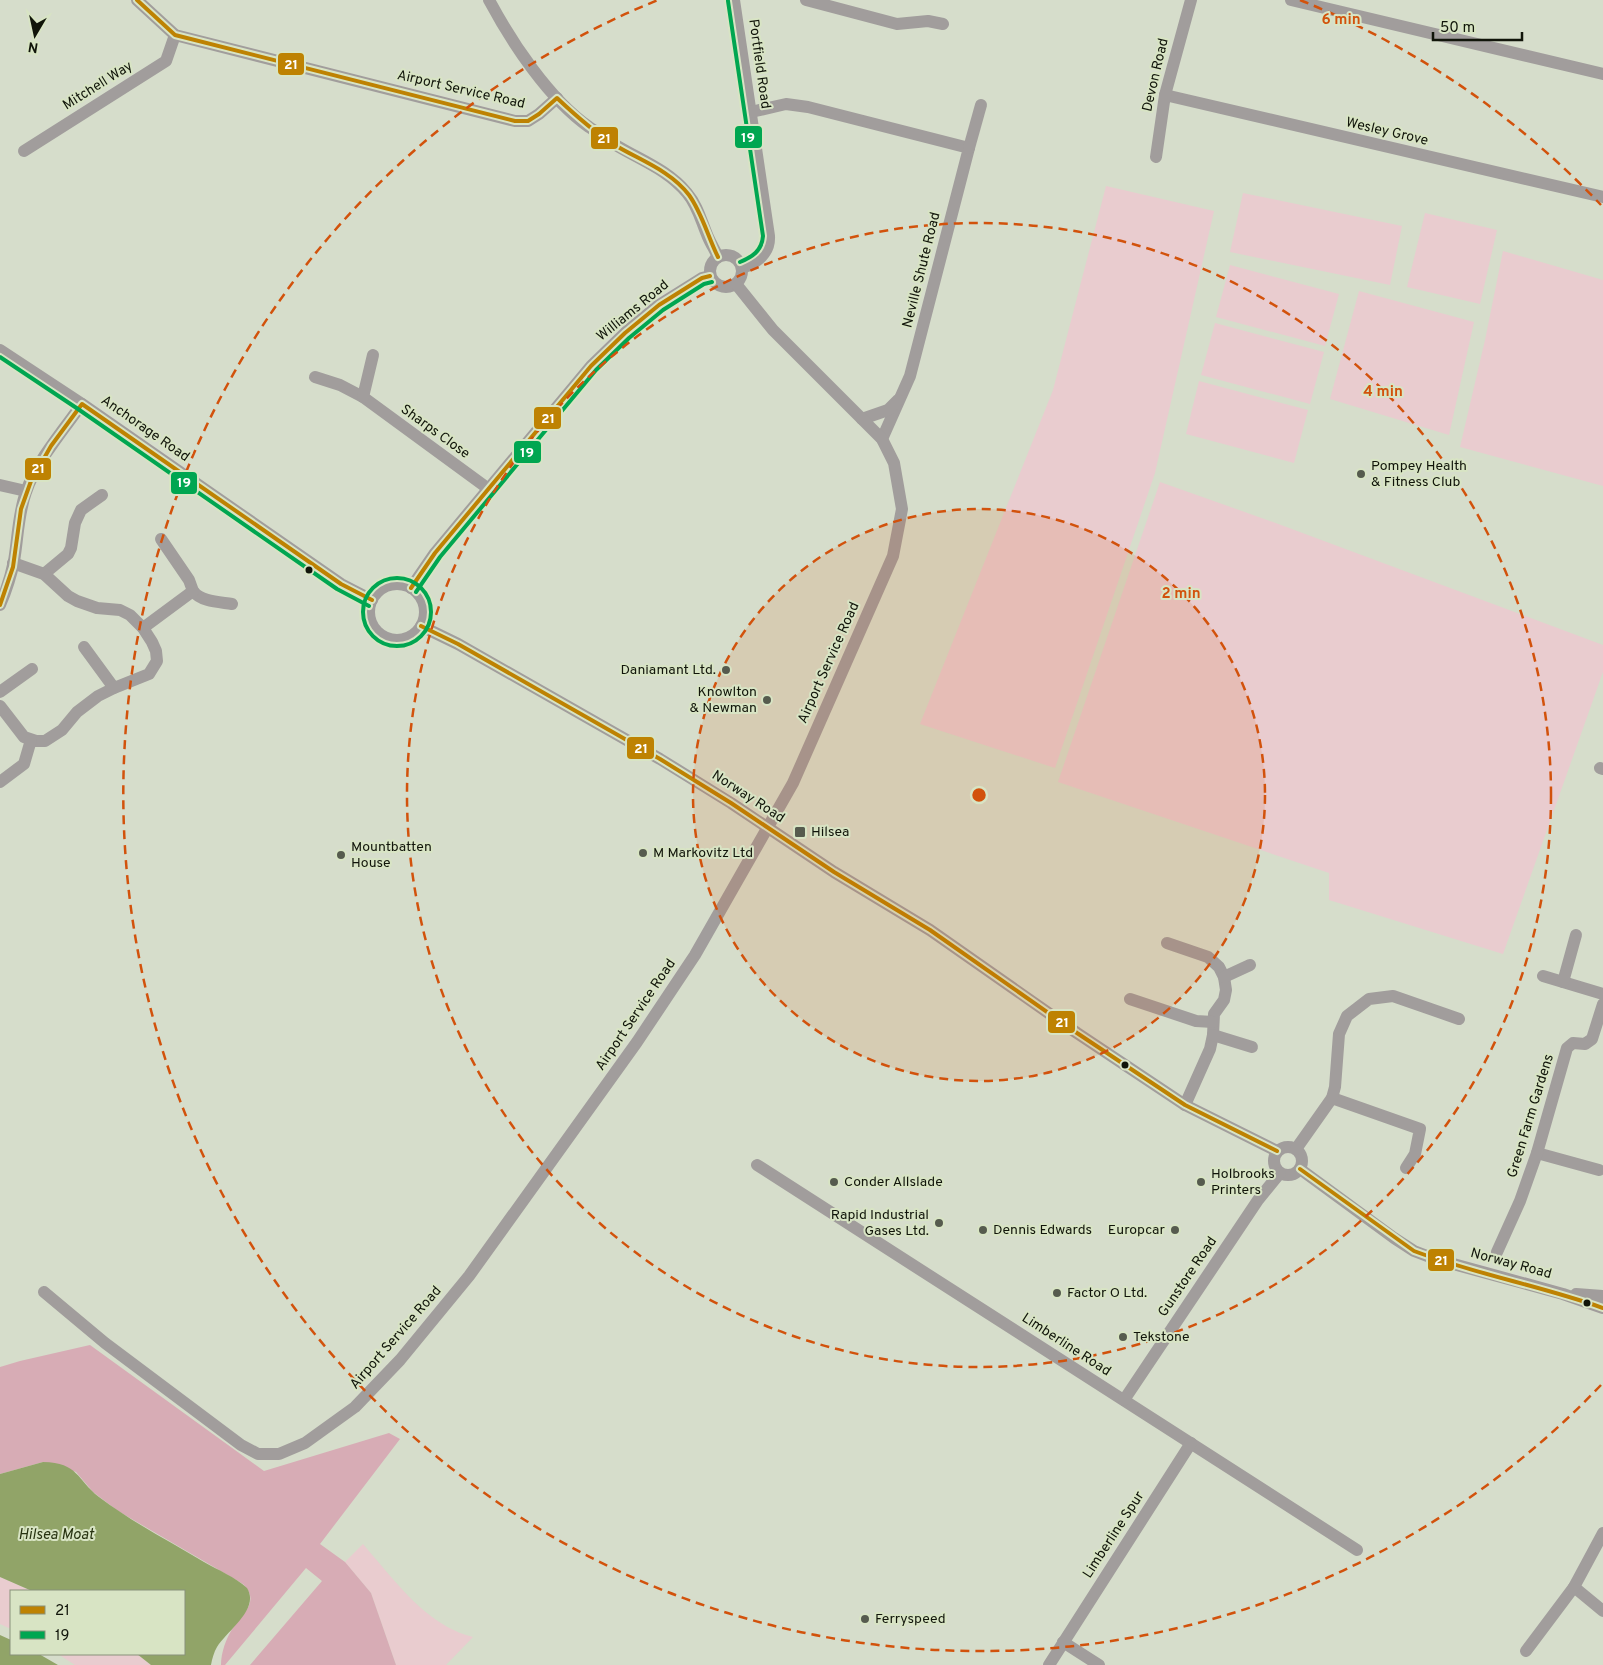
<svg xmlns="http://www.w3.org/2000/svg" width="1603" height="1665" font-family="Overpass,sans-serif">
	<style>
		.green { fill: #e9cccf }
		.forest { fill: #d7acb5 }
		.water { fill: #91a468 }
		.lines { fill: none; stroke-linecap: round; stroke-linejoin: round }
		.minor { stroke: #a19d9c; stroke-width: 12 }
		.bus-1-casing { stroke: #d8e4c4; stroke-width: 8 }
		.bus-2-casing { stroke: #d8e4c4; stroke-width: 8 }
		.bus-1 { stroke: #be8202; stroke-width: 4 }
		.bus-2 { stroke: #00a651; stroke-width: 4 }
		.ring { fill: none; stroke: #d2520c; stroke-width: 2.5; stroke-dasharray: 9 6 }
		.poi-dot { fill: #565b4e; stroke: #d8e4c4; stroke-width: 2 }
		.bus-dot { fill: #11150a; stroke: #d8e4c4; stroke-width: 2 }
		.labels { text-anchor: middle; dominant-baseline: central; stroke-width: 4; stroke-linejoin: round; paint-order: stroke }
		.street-label { font-size: 14px; fill: #11150a; stroke: #d8e4c4 }
		.poi-label { font-size: 14px; fill: #11150a; stroke: #d8e4c4; text-anchor: start }
		.water-label { font-size: 15px; font-style: italic; fill: #283311; stroke: #d8e4c4 }
		.centre { fill: #d2520c; stroke: #d8e4c4; stroke-width: 2.5 }
		.ring-label { font-size: 15px; text-anchor: middle; font-weight: bold; fill: #d2520c; stroke: #d8e4c4; stroke-width: 4; stroke-linejoin: round; paint-order: stroke }
		.line-badge { stroke: #d8e4c4; stroke-width: 2 }
		.badge-label { font-size: 14px; text-anchor: middle; font-weight: bold; fill: #fff }
	</style>
	<rect width="100%" height="100%" fill="#d6ddcb"/>
	<!-- green -->
	<g class="green">
		<polygon points="1106,186 1214,211 1155,473 1055,768 920,724 1053,390"/>
		<polygon points="1243,193 1402,226 1390,285 1230,252"/>
		<polygon points="1425,213 1497,230 1480,304 1407,287"/>
		<polygon points="1503,251 1603,280 1603,486 1460,447 1485,340"/>
		<polygon points="1230,265 1339,294 1325,346 1216,317"/>
		<polygon points="1359,291 1474,322 1449,435 1330,399"/>
		<polygon points="1215,323 1324,352 1310,404 1201,375"/>
		<polygon points="1199,381 1308,410 1294,463 1186,434"/>
		<polygon points="1160,482 1273,522 1603,645 1603,672 1503,954 1329,900 1329,873 1058,782"/>
		<path d="M363,1544C370,1553 378,1561 385,1570C409,1598 436,1628 473,1637L446,1665H396L371,1593L345,1562Z"/>
		<polygon points="0,1577 32,1591 11,1591 11,1629 0,1624"/>
		<polygon points="58,1654 137,1654 151,1665 75,1665"/>
	</g>
	<!-- forest -->
	<path class="forest" d="M90,1345L264,1471L389,1433L400,1439L320,1544L345,1562L371,1593L396,1665H250L322,1581L306,1568L225,1665H221C221,1653 226,1638 233,1628C242,1613 261,1602 243,1584L118,1511L93,1492L76,1472L43,1462L0,1474V1367L20,1361Z"/>
	<!-- water -->
	<g class="water">
		<path d="M43,1462C79,1463 76,1479 99,1497C132,1522 169,1541 204,1562C218,1570 235,1577 247,1588C260,1609 228,1630 217,1647C214,1652 212,1659 211,1665H151L137,1654H184V1591H32L0,1577V1474Z"/>
		<polygon points="0,1635 11,1640 11,1654 39,1654 58,1665 0,1665"/>
	</g>
	<g class="lines">
		<!-- minor -->
		<g class="minor">
			<polyline points="137,0 175,35 515,121 528,121 539,114 557,98"/>
			<path d="M489,0C512,43 549,99 589,127C598,133 606,139 614,144C640,160 667,169 687,193C698,206 701,221 708,237C711,244 715,250 718,257"/>
			<path d="M734,0L769,236C770,253 757,263 742,268"/>
			<polyline points="806,0 897,24 928,21 943,24"/>
			<polyline points="1291,0 1603,74"/>
			<polyline points="1165,95 1603,197"/>
			<polyline points="751,112 786,104 808,107 969,148 910,376 882,439"/>
			<polyline points="969,148 981,105"/>
			<polyline points="24,151 166,61 175,35"/>
			<polyline points="1156,157 1165,95 1191,0"/>
			<circle cx="726" cy="271" r="16"/>
			<polyline points="0,350 82,404 341,584 372,600"/>
			<polyline points="315,377 340,385 363,397 490,490"/>
			<polyline points="363,397 373,355"/>
			<polyline points="862,419 888,410 898,400"/>
			<polyline points="0,485 26,491"/>
			<polyline points="44,574 68,554 71,548 75,523 81,510 102,495"/>
			<circle cx="397" cy="612" r="28"/>
			<polyline points="411,588 435,553 591,366 625,333 659,305 702,278 710,276"/>
			<path d="M193,591C201,602 220,602 232,604"/>
			<path d="M0,605C6,591 11,576 14,561C18,538 18,514 26,492C36,462 64,429 82,404"/>
			<polyline points="421,626 458,644 660,759 731,803 834,872 930,930 1077,1033 1185,1105 1277,1151"/>
			<polyline points="143,628 193,591 189,580 161,539"/>
			<polyline points="84,647 114,688"/>
			<polyline points="0,692 32,669"/>
			<polyline points="0,706 24,737 36,741 45,741 62,730 77,712 98,696 114,688 149,674 157,661 156,651 152,642 143,628 130,615 120,610 97,608 77,601 68,596 44,574 13,563"/>
			<polyline points="1600,768 1603,769"/>
			<polyline points="0,782 24,764 31,740"/>
			<polyline points="1167,943 1208,957 1219,967 1224,977 1226,990 1224,1000 1214,1014 1213,1035 1210,1049 1185,1105"/>
			<polyline points="1543,976 1603,994"/>
			<polyline points="1224,977 1250,965"/>
			<polyline points="1563,982 1576,935"/>
			<polyline points="1130,999 1196,1021 1213,1022"/>
			<polyline points="1213,1035 1252,1047"/>
			<polyline points="1332,1098 1420,1129 1415,1154 1406,1168"/>
			<circle cx="1288" cy="1161" r="14"/>
			<polyline points="1296,1149 1332,1098 1335,1087 1339,1034 1347,1016 1369,999 1393,996 1459,1019"/>
			<polyline points="1537,1153 1599,1170"/>
			<polyline points="757,1165 1357,1550"/>
			<polyline points="1300,1169 1394,1238 1414,1251 1435,1259 1563,1294 1603,1308"/>
			<polyline points="1497,1252 1520,1201 1537,1153 1567,1048 1573,1043 1585,1044 1592,1039 1603,1004"/>
			<polyline points="44,1292 105,1343 241,1445 258,1454 279,1454 305,1443 355,1407 400,1360 469,1276 637,1042 695,955 793,783 893,556 902,509 894,463 882,439 773,330 736,284"/>
			<polyline points="1576,1294 1603,1296"/>
			<polyline points="1124,1400 1258,1200 1280,1173"/>
			<polyline points="1574,1587 1603,1611"/>
			<polyline points="1063,1642 1099,1665"/>
			<polyline points="1526,1651 1574,1587 1603,1533"/>
			<polyline points="1049,1665 1191,1443"/>
		</g>
		<defs>
			<g id="bus-1">
				<path d="M137,0L175,35L515,121H528L539,114L557,98C575,115 593,131 613,144C639,160 670,170 689,195C702,213 708,237 718,257"/>
				<polyline points="411,588 435,553 591,366 625,333 659,305 702,278 710,276"/>
				<polyline points="0,605 13,567 21,509 31,481 51,446 82,404 341,584 372,600"/>
				<polyline points="421,626 458,644 660,759 731,803 834,872 930,930 1077,1033 1185,1105 1277,1151"/>
				<path d="M1300,1169L1414,1251C1475,1274 1541,1286 1603,1308"/>
			</g>
			<g id="bus-2">
				<path d="M728,1L763,236C762,251 752,257 740,262"/>
				<polyline points="0,357 78,409 337,589 369,606"/>
				<circle cx="397" cy="612" r="34"/>
				<polyline points="416,592 440,557 596,370 629,338 663,310 704,284 712,282"/>
			</g>
		</defs>
		<!-- bus-1 casing -->
		<use href="#bus-1" class="bus-1-casing"/>
		<!-- bus-2 casing -->
		<use href="#bus-2" class="bus-2-casing"/>
		<!-- bus-1 -->
		<use href="#bus-1" class="bus-1"/>
		<!-- bus-2 -->
		<use href="#bus-2" class="bus-2"/>
	</g>
	<!-- distance rings -->
	<circle cx="979" cy="795" r="286" fill="#d2520c" fill-opacity=".12"/>
	<g class="ring">
		<circle cx="979" cy="795" r="286"/>
		<circle cx="979" cy="795" r="572"/>
		<path d="M1601 1385A857 857 0 1 1 658 0M1300 0A857 857 0 0 1 1601 205"/>
	</g>
	<!-- markers -->
	<g class="poi-dot">
		<circle cx="1361" cy="474" r="5"/>
		<circle cx="726" cy="670" r="5"/>
		<circle cx="767" cy="700" r="5"/>
		<rect x="794" y="826" width="12" height="12" rx="2.5"/>
		<circle cx="643" cy="853" r="5"/>
		<circle cx="341" cy="855" r="5"/>
		<circle cx="834" cy="1182" r="5"/>
		<circle cx="1201" cy="1182" r="5"/>
		<circle cx="939" cy="1223" r="5"/>
		<circle cx="983" cy="1230" r="5"/>
		<circle cx="1175" cy="1230" r="5"/>
		<circle cx="1057" cy="1293" r="5"/>
		<circle cx="1123" cy="1337" r="5"/>
		<circle cx="865" cy="1619" r="5"/>
	</g>
	<g class="bus-dot">
		<circle cx="309" cy="570" r="4.5"/>
		<circle cx="1125" cy="1065" r="4.5"/>
		<circle cx="1587" cy="1303" r="4.5"/>
	</g>
	<g class="labels">
		<!-- street labels -->
		<g class="street-label">
			<text transform="translate(759 64) rotate(82)">Portfield Road</text>
			<text transform="translate(1156 75) rotate(-77)">Devon Road</text>
			<text transform="translate(98 86) rotate(-32)">Mitchell Way</text>
			<text transform="translate(461 90) rotate(13)">Airport Service Road</text>
			<text transform="translate(1387 132) rotate(13)">Wesley Grove</text>
			<text transform="translate(922 270) rotate(-76)">Neville Shute Road</text>
			<text transform="translate(633 311) rotate(-39)">Williams Road</text>
			<text transform="translate(145 429) rotate(35)">Anchorage Road</text>
			<text transform="translate(435 432) rotate(36)">Sharps Close</text>
			<text transform="translate(829 663) rotate(-66)">Airport Service Road</text>
			<text transform="translate(748 797) rotate(33)">Norway Road</text>
			<text transform="translate(636 1015) rotate(-56)">Airport Service Road</text>
			<text transform="translate(1531 1116) rotate(-73)">Green Farm Gardens</text>
			<text transform="translate(1511 1264) rotate(15)">Norway Road</text>
			<text transform="translate(1188 1277) rotate(-56)">Gunstore Road</text>
			<text transform="translate(396 1338) rotate(-49)">Airport Service Road</text>
			<text transform="translate(1066 1345) rotate(33)">Limberline Road</text>
			<text transform="translate(1114 1535) rotate(-57)">Limberline Spur</text>
		</g>
		<!-- poi labels -->
		<g class="poi-label">
			<text x="1371" y="466">Pompey Health<tspan x="1371" dy="16">&amp; Fitness Club</tspan></text>
			<text x="716" y="670" text-anchor="end">Daniamant Ltd.</text>
			<text x="757" y="692" text-anchor="end">Knowlton<tspan x="757" dy="16">&amp; Newman</tspan></text>
			<text x="811" y="832">Hilsea</text>
			<text x="351" y="847">Mountbatten<tspan x="351" dy="16">House</tspan></text>
			<text x="653" y="853">M Markovitz Ltd</text>
			<text x="1211" y="1174">Holbrooks<tspan x="1211" dy="16">Printers</tspan></text>
			<text x="844" y="1182">Conder Allslade</text>
			<text x="929" y="1215" text-anchor="end">Rapid Industrial<tspan x="929" dy="16">Gases Ltd.</tspan></text>
			<text x="993" y="1230">Dennis Edwards</text>
			<text x="1165" y="1230" text-anchor="end">Europcar</text>
			<text x="1067" y="1293">Factor O Ltd.</text>
			<text x="1133" y="1337">Tekstone</text>
			<text x="875" y="1619">Ferryspeed</text>
		</g>
		<!-- water labels -->
		<g class="water-label">
			<text x="56" y="1535">Hilsea Moat</text>
		</g>
	</g>
	<circle cx="979" cy="795" r="8" class="centre"/>
	<g class="ring-label">
		<text x="1341" y="24">6 min</text>
		<text x="1383" y="396">4 min</text>
		<text x="1181" y="598">2 min</text>
	</g>
	<g class="line-badge">
		<rect x="277" y="52" width="28" height="24" rx="5" fill="#be8202"/>
		<rect x="734" y="125" width="29" height="24" rx="5" fill="#00a651"/>
		<rect x="590" y="126" width="29" height="24" rx="5" fill="#be8202"/>
		<rect x="533" y="406" width="29" height="24" rx="5" fill="#be8202"/>
		<rect x="513" y="440" width="29" height="24" rx="5" fill="#00a651"/>
		<rect x="24" y="457" width="28" height="24" rx="5" fill="#be8202"/>
		<rect x="170" y="471" width="28" height="24" rx="5" fill="#00a651"/>
		<rect x="626" y="736" width="29" height="24" rx="5" fill="#be8202"/>
		<rect x="1047" y="1010" width="29" height="24" rx="5" fill="#be8202"/>
		<rect x="1427" y="1248" width="28" height="24" rx="5" fill="#be8202"/>
	</g>
	<g class="badge-label">
		<text x="291" y="69">21</text>
		<text x="748" y="142">19</text>
		<text x="604" y="143">21</text>
		<text x="548" y="423">21</text>
		<text x="527" y="457">19</text>
		<text x="38" y="473">21</text>
		<text x="184" y="487">19</text>
		<text x="641" y="753">21</text>
		<text x="1062" y="1027">21</text>
		<text x="1441" y="1265">21</text>
	</g>
	<!-- legend -->
	<rect x="10" y="1590" width="175" height="65" fill="#d8e4c4" stroke="#88917a"/>
	<rect x="20" y="1606" width="25" height="8" fill="#be8202" stroke="#88917a"/>
	<text x="55" y="1615" font-size="15" fill="#11150a">21</text>
	<rect x="20" y="1631" width="25" height="8" fill="#00a651" stroke="#88917a"/>
	<text x="55" y="1640" font-size="15" fill="#11150a">19</text>
	<!-- north arrow -->
	<g transform="translate(35 35) rotate(189)" stroke="#d8e4c4" stroke-width="4" paint-order="stroke">
	<path d="M0-4L9 19L0 12L-9 19Z" fill="#11150a"/>
	<text y="-8" font-size="14" font-weight="bold" text-anchor="middle" fill="#11150a">N</text>
	</g>
	<!-- scale -->
	<path d="M1433 32v8h89v-8" fill="none" stroke="#11150a" stroke-width="2.5"/>
	<text x="1440" y="32" font-size="15" fill="#11150a" stroke="#d8e4c4" stroke-width="4" paint-order="stroke">50 m</text>
</svg>
